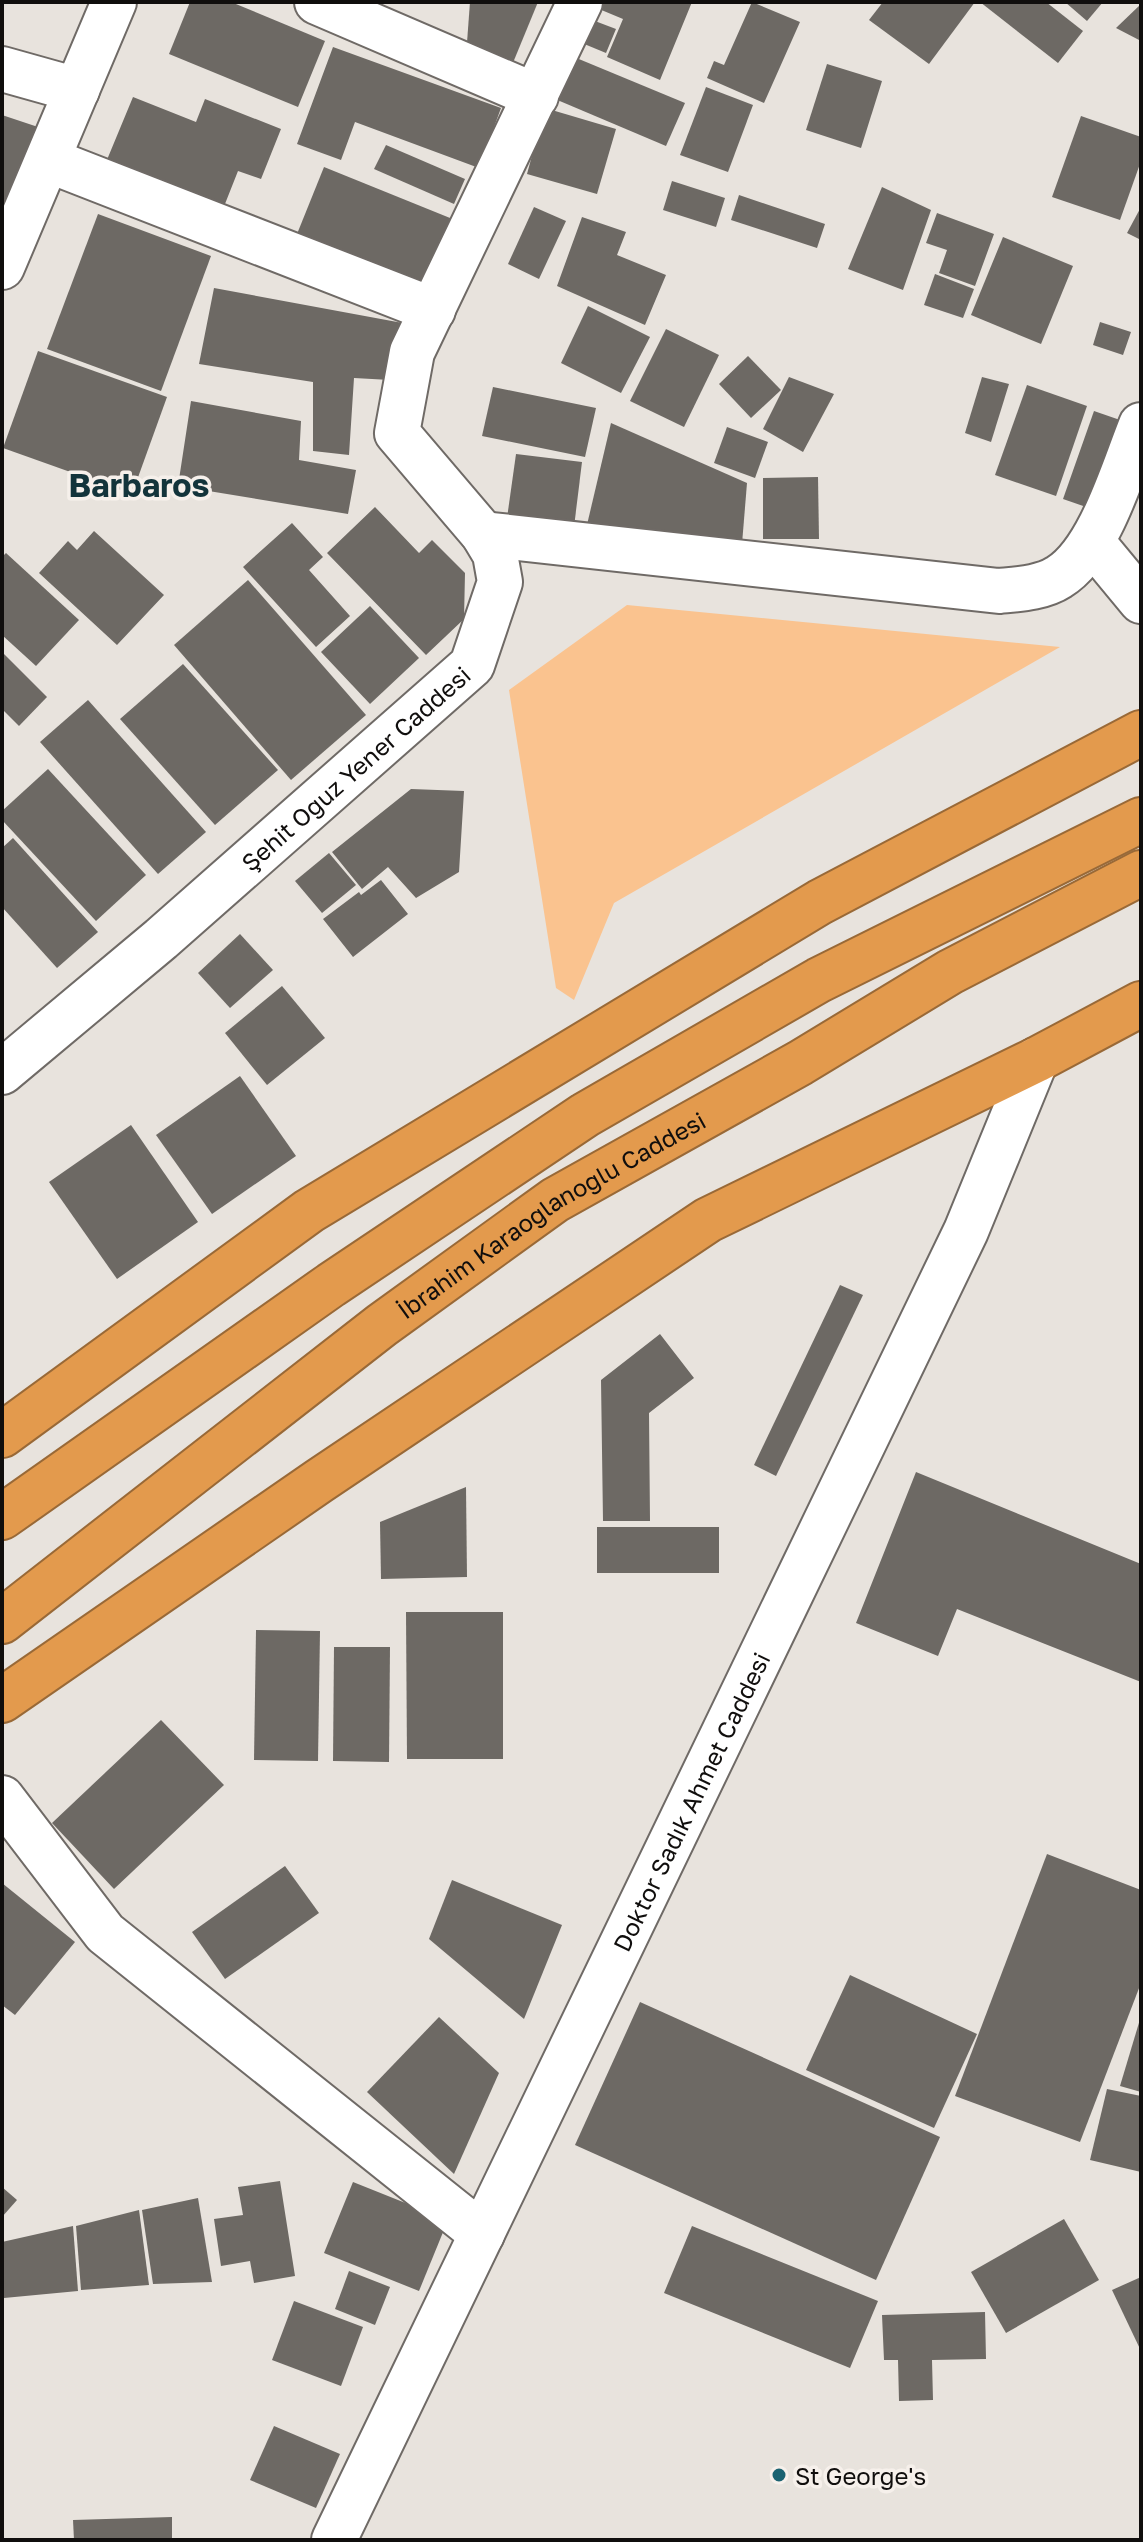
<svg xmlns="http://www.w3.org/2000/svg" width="1143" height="2542" font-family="'Golos Text',sans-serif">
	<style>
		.green { fill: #fac38f }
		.building { fill: #6d6964 }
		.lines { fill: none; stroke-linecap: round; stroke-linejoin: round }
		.street-casing { stroke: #6f6a66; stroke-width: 48 }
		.secondary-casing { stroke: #6f6a66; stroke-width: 48 }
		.highway-casing { stroke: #996937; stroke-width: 48 }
		.street { stroke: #fff; stroke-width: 44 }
		.secondary { stroke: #fff; stroke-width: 44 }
		.highway { stroke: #e39a4d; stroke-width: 44 }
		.poi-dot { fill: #1a6271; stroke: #f6f0eb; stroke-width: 3 }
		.labels { text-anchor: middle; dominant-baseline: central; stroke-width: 7; stroke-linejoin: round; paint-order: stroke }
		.street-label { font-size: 24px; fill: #100e0d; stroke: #f6f0eb }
		.poi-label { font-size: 24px; fill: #100e0d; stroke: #f6f0eb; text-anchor: start }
		.district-label { font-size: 32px; font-weight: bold; fill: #13343b; stroke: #f6f0eb }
	</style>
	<rect width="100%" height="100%" fill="#e8e3dd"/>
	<!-- green -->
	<polygon class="green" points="627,605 1060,647 614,903 574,1000 556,988 509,690"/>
	<!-- building -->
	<g class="building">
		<polygon points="190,2 231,2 325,41 298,107 169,54"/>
		<polygon points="470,2 538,2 510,70 466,56"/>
		<polygon points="602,2 692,2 660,80 607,57 623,19 599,9"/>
		<polygon points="752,2 800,22 764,103 707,78 714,61 724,65"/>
		<polygon points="883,2 975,2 929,64 869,20"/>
		<polygon points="980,2 1046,2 1083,31 1058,63"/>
		<polygon points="1065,2 1103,2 1087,21"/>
		<polygon points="1141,4 1141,41 1116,28"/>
		<polygon points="587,18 616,29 606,53 577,41"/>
		<polygon points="333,47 501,108 479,168 355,122 341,160 297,144"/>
		<polygon points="574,57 685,103 666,146 555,99"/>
		<polygon points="827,64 882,81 861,148 806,130"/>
		<polygon points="706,87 753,105 728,172 680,155"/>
		<polygon points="133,97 196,122 205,99 281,129 261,179 238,171 221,214 104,167"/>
		<polygon points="545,108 616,129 597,194 527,174"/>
		<polygon points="2,115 41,128 2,233"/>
		<polygon points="1081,116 1141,137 1141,161 1120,220 1052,197"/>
		<polygon points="386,145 465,179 454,204 374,169"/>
		<polygon points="324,167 455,220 425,292 295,239"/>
		<polygon points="672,181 725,198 716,227 663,210"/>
		<polygon points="882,187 931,210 903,290 848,269"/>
		<polygon points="739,195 825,224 817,248 731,220"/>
		<polygon points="534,207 566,221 539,279 508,264"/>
		<polygon points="1141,207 1141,240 1127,233"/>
		<polygon points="937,213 994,234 975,286 939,273 947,250 926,243"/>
		<polygon points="98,214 211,256 161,391 47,349"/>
		<polygon points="582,217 626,232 617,255 666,275 645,325 557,286"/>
		<polygon points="1003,237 1073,266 1041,344 971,315"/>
		<polygon points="935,274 974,289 963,318 924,305"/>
		<polygon points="214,288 408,324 390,380 354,378 349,455 313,451 313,382 199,364"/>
		<polygon points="588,306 650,337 621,393 561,363"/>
		<polygon points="1100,322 1131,332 1123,355 1093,345"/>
		<polygon points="666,329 719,355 684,427 630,401"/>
		<polygon points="38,351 167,397 132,494 3,448"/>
		<polygon points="748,356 781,390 751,418 719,384"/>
		<polygon points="789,377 834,394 803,452 763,429"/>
		<polygon points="982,377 1009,384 991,442 965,433"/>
		<polygon points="1027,385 1087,406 1056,496 995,475"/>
		<polygon points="493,387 596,408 585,457 482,436"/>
		<polygon points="191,401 301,421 299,460 356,470 348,514 178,486"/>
		<polygon points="1094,411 1120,420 1089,508 1063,499"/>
		<polygon points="611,423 747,483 742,544 586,529"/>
		<polygon points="727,427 768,442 755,478 714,463"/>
		<polygon points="516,454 582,462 574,527 507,518"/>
		<polygon points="818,477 819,539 763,539 763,478"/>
		<polygon points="375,507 419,553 432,540 465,573 464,619 426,655 327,553"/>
		<polygon points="292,523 323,557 309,570 350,616 316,647 243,567"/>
		<polygon points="94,531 164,595 117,645 39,573 68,541 77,550"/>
		<polygon points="6,553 79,620 36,666 2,635 2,557"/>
		<polygon points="248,580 366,715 291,780 174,645"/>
		<polygon points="370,606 419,658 370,704 321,652"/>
		<polygon points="2,652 47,697 19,726 2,709"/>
		<polygon points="183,664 278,770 215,825 120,719"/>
		<polygon points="88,700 206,832 158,874 40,742"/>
		<polygon points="48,769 146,875 96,921 2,820 2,811"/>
		<polygon points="411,789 464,791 459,872 416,898 388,867 362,889 332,852"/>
		<polygon points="13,838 98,932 57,968 2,907 2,848"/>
		<polygon points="329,853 356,885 322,913 295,881"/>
		<polygon points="381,880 408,914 353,957 323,919 359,892 361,895"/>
		<polygon points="240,934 273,970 230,1008 198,973"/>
		<polygon points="282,986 325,1038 267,1085 225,1033"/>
		<polygon points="240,1076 296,1156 212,1214 156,1135"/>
		<polygon points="131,1125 198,1222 117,1279 49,1182"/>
		<polygon points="840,1285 863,1295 776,1476 754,1465"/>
		<polygon points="660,1334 694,1378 649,1413 650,1521 603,1521 601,1380"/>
		<polygon points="916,1472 1141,1564 1141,1682 957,1609 938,1656 856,1623"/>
		<polygon points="466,1487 467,1577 381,1579 380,1522"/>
		<rect x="597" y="1527" width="122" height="46"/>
		<polygon points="406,1612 503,1612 503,1759 407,1759"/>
		<polygon points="256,1630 320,1631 318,1761 254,1760"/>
		<polygon points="334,1647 390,1647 389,1762 333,1761"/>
		<polygon points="161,1720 224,1785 114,1889 52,1823"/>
		<polygon points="1047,1854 1141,1890 1141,1983 1080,2142 955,2096"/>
		<polygon points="285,1866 319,1913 225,1979 192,1932"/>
		<polygon points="452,1880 562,1925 524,2019 429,1939"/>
		<polygon points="2,1883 75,1942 15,2015 2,2005"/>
		<polygon points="850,1975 977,2034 934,2128 806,2070"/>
		<polygon points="640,2002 940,2137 876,2280 575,2145"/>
		<polygon points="1141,2016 1141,2092 1120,2086"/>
		<polygon points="439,2017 499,2073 454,2174 367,2092"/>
		<polygon points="1107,2089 1141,2096 1141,2172 1090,2160"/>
		<polygon points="280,2181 295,2276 254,2283 250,2261 221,2266 214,2219 243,2215 238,2187"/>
		<polygon points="353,2182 448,2220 419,2291 324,2253"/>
		<polygon points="2,2187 17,2200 2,2217"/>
		<polygon points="198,2198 212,2282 153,2284 142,2210"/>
		<polygon points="139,2210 149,2285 81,2290 76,2226"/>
		<polygon points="1064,2219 1099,2280 1006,2333 971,2272"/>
		<polygon points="73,2226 78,2291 4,2298 2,2242"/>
		<polygon points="692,2226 878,2301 850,2368 664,2293"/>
		<polygon points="349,2271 390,2287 375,2325 335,2309"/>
		<polygon points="1141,2277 1141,2351 1112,2290"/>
		<polygon points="294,2301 363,2327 341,2386 272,2360"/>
		<polygon points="985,2312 986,2359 932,2360 933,2400 899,2401 898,2360 884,2360 882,2315"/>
		<polygon points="274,2426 340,2454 316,2508 250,2480"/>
		<polygon points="172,2517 172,2540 74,2540 73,2520"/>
	</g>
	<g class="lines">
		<defs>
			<g id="street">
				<polyline points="317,2 536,96"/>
				<polyline points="2,69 77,90"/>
				<polyline points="48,160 433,310"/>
				<path d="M483,534L999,591C1019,589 1042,588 1059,577C1100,552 1123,469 1141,425"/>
				<polyline points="1093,543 1141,601"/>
				<path id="s1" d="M2,1072L161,939L472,665L500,582L495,554L483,534L397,433L412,352L580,2"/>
				<polyline points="2,1798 105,1933 482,2234"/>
			</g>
			<g id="secondary">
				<polyline points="2,267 114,2"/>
				<path id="s2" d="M334,2540L966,1231L1036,1060"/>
			</g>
			<g id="highway">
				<polyline points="2,1435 309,1211 820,902 1141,733"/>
				<polyline points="2,1517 331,1285 585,1115 819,980 1141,820"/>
				<path id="s3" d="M2,1621L382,1325L555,1200L800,1063L950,972L1141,873"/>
				<polyline points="2,1700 319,1481 708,1220 1036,1060 1141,1004"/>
			</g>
		</defs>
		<!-- street casing -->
		<use href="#street" class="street-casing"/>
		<!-- secondary casing -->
		<use href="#secondary" class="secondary-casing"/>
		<!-- highway casing -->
		<use href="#highway" class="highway-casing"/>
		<!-- street -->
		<use href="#street" class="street"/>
		<!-- secondary -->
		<use href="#secondary" class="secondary"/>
		<!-- highway -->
		<use href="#highway" class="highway"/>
	</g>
	<!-- markers -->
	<circle class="poi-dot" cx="779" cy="2475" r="8"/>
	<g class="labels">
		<!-- street labels -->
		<g class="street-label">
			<text stroke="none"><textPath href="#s1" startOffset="466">Şehit Oğuz Yener Caddesi</textPath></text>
			<text stroke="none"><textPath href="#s3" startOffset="684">İbrahim Karaoğlanoğlu Caddesi</textPath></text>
			<text stroke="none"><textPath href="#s2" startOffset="820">Doktor Sadık Ahmet Caddesi</textPath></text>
		</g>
		<!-- poi labels -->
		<g class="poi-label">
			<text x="795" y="2475">St George's</text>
		</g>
		<!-- district labels -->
		<g class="district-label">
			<text x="139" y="485">Barbaros</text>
		</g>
	</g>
	<!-- border -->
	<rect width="1143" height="2542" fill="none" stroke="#100e0d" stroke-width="8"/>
</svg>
